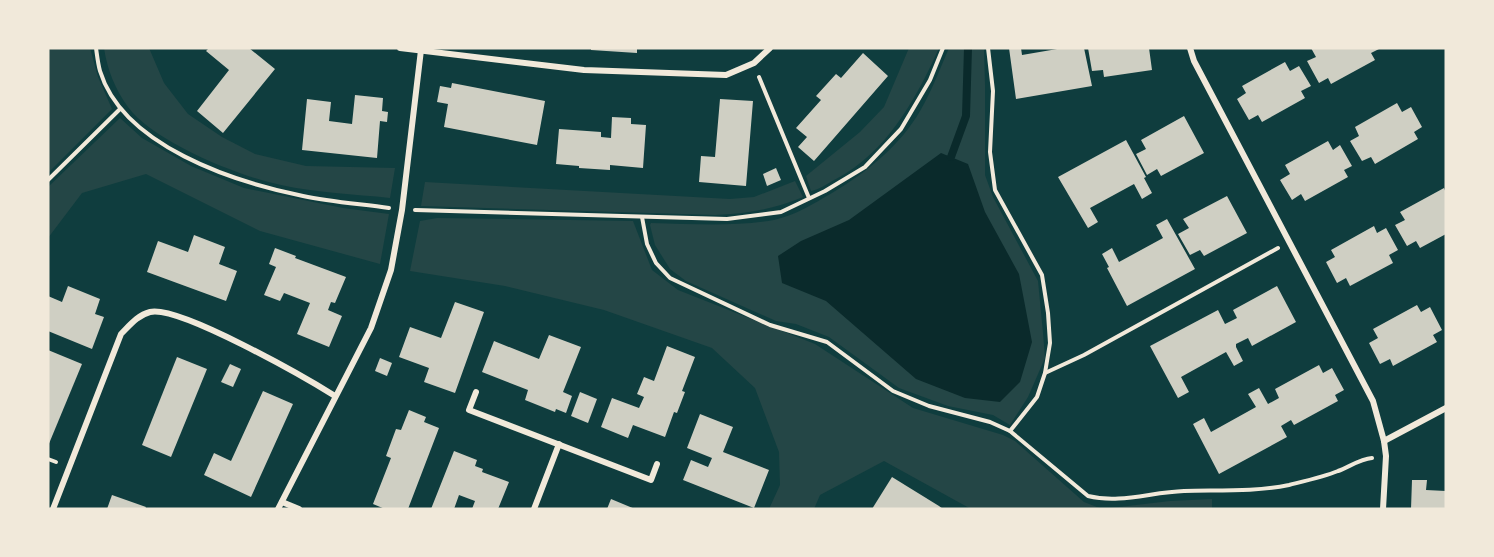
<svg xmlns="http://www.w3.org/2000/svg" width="1494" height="557" font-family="'Exo 2',sans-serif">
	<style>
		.green { fill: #244646 }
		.water { fill: #0a2a2b }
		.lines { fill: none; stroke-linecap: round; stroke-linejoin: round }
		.stream { stroke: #0a2a2b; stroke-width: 8 }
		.building { fill: #cfcfc3 }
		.path { stroke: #f1e9da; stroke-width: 4 }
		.minor { stroke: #f1e9da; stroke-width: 6 }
	</style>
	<rect width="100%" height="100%" fill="#0f3d3e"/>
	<!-- green -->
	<g class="green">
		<polygon points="48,48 90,48 98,77 112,109 48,173"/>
		<path d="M104,48H149L164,83L188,114L222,137L255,154L306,166L395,168L390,198C354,194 317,193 281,185C240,177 152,141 128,107C115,89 107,69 104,48Z"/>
		<path d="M909,48H939C916,99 887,152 836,179C828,183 819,190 811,191L806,176L860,132L884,107Z"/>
		<path d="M949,48H984L985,85V175L993,197L1038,281L1043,333L1045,358L1028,397L1010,425L993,415L948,406L899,388L829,337L796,324L776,321L686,281L670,269L655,245L650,225L651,223C692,224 734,227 774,220C796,215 813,204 832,193C869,171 905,142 925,102C934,85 941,66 949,48Z"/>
		<polygon points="120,118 142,138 191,166 244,188 343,208 389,214 380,264 260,231 146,174 82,193 48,238 48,187"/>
		<path d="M795,181L803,197C774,209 746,214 715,215L421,206L425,182L730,199L754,197Z"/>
		<polygon points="437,218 633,221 652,270 678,290 815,344 913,408 1003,435 1015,441 1084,502 1102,509 1170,501 1212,499 1212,509 971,509 884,461 820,495 814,509 769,509 780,485 779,452 755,388 712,348 604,310 505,286 410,271 420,221"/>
	</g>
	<!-- water -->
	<polygon class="water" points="941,153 968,164 985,212 1019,274 1032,342 1020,382 1000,402 965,398 916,379 826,301 782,283 778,256 801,241 849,220"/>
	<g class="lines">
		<!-- stream -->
		<polyline class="stream" points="951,157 966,116 968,48"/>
	</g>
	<!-- building -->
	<g class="building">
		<polygon points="209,48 249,48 275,69 223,133 197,111 229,70 206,51"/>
		<polygon points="591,48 637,48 637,53 591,50"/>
		<polygon points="1009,48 1021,48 1022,55 1063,48 1084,48 1092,86 1016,99"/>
		<polygon points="1088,48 1149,48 1152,70 1104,77 1103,70 1092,71"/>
		<polygon points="1311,48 1381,48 1371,53 1375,60 1331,84 1328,78 1319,83 1307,61 1316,57"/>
		<polygon points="863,53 888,76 814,161 798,147 807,137 796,128 821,100 816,96 836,74 841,78"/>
		<polygon points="1285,62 1290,71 1299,66 1311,86 1301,91 1305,98 1262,122 1258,115 1249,120 1237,99 1246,93 1242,86"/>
		<polygon points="452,83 545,101 537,145 444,127 448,104 437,102 440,86 451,88"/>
		<polygon points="355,95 383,98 382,111 388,112 387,122 380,121 377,158 302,150 307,99 331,102 329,121 352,124"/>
		<polygon points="720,99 753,101 746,186 699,182 701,156 715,157"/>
		<polygon points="1397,103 1402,112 1411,107 1422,127 1414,132 1418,139 1375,164 1371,157 1362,161 1350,141 1359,136 1355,127"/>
		<polygon points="1184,116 1204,153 1161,176 1157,169 1147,175 1136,154 1146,149 1141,140"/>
		<polygon points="612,117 631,118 631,124 646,125 643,168 610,165 610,170 579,168 579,166 556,164 559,129 601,132 601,137 611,138"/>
		<polygon points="1126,140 1146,177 1144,178 1152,193 1142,199 1134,184 1090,208 1098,222 1088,228 1058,177"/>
		<polygon points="1328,141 1333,150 1340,145 1352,166 1344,170 1348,177 1305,201 1301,194 1292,200 1280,180 1290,174 1285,165"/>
		<polygon points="776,168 781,180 767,186 763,174"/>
		<polygon points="1444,188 1446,193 1446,234 1420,248 1416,241 1407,246 1395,225 1405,220 1400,212"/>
		<polygon points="1227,196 1247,233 1204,256 1200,250 1190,255 1178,234 1189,228 1183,219"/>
		<polygon points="1167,219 1195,269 1127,306 1107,268 1109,267 1102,254 1112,248 1119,262 1163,238 1156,225"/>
		<polygon points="1374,226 1377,233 1386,228 1398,250 1389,255 1393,263 1350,286 1346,278 1337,283 1326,262 1335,257 1331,250"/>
		<polygon points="194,235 225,247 219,264 237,271 226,301 147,272 158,241 188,252"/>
		<polygon points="275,248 296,256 295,258 346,277 335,303 331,302 328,310 342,316 329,347 297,334 310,303 284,293 280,301 264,295 276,267 269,264"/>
		<polygon points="68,286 100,299 95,314 104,317 92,349 48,331 48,296 62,302"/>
		<polygon points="1277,286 1296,322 1252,346 1248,338 1236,344 1236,347 1243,361 1234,366 1226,352 1181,377 1189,392 1178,398 1150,346 1218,310 1225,324 1237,318 1233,310"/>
		<polygon points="455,302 484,312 455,393 424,382 429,368 399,357 410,327 441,338"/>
		<polygon points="1417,305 1421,312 1430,307 1442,330 1433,335 1437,342 1393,366 1390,359 1380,364 1369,343 1378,338 1373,329"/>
		<polygon points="549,335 581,347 563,392 572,396 566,413 556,409 555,412 525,400 528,390 482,372 494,341 539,359"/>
		<polygon points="667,346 695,357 682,391 685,392 677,413 674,412 665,437 633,425 628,438 601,427 612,398 639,408 644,397 637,394 644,377 654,381"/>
		<polygon points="48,350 82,364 48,446"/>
		<polygon points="177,357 207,369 171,457 142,445"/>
		<polygon points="380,358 392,363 387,376 375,371"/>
		<polygon points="230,364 241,369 233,387 221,382"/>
		<polygon points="1319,365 1323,373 1332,368 1344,390 1335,395 1338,401 1294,425 1291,420 1281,426 1287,437 1219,474 1193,424 1204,418 1211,432 1256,407 1248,394 1259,388 1268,404 1279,398 1275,389"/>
		<polygon points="263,391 293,404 251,497 204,475 214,453 231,461"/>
		<polygon points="580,392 597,399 588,423 571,416"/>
		<polygon points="409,410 426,417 424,422 439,428 408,509 385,509 373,504 391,458 386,456 396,429 401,430"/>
		<polygon points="700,414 733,427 723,452 769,470 754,508 683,480 691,460 708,467 712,458 687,448"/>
		<polygon points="454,451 477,460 475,466 483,469 482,472 509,482 498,509 472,509 475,501 459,495 454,509 431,509"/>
		<polygon points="892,477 939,506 943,509 872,509"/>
		<polygon points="1412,480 1427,480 1426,490 1446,491 1446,509 1411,509"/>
		<polygon points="112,495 146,507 145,509 107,509"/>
		<polygon points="611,499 635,509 607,509"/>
	</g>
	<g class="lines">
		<!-- path -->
		<g class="path">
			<path d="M96,48C97,55 98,64 100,71C123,146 234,182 303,196C331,202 361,204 389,208"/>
			<polyline points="988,48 993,91 990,152 995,190 1042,275 1048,313 1050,343 1045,373 1037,397 1010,431"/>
			<polyline points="759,77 809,198"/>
			<polyline points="48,180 120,109"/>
			<polyline points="415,210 727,219 781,212 825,191 865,167 901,129 930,80 943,48"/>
			<path d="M642,217L647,244L656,263L670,278L770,325L827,342L893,391L929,406L990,422L1010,431L1088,496C1120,504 1151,492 1184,491C1218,490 1255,492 1289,485C1305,481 1323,477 1338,471C1349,467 1360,459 1372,458"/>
			<polyline points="1045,373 1084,355 1278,248"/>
			<polyline points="48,459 56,462"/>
		</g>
		<!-- minor -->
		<g class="minor">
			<polyline points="400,48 584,70 726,75 754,63 770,48"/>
			<polyline points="1190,48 1194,61 1373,401 1384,441 1386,456 1383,509"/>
			<polyline points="476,392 469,410 651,480 657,464"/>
			<polyline points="1384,441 1446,408"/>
			<polyline points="282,502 299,509"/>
			<path d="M53,509L121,334C130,325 138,315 150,312C179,305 306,378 335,396"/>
			<polyline points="278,509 371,328 391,270 402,210 421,50"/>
			<polyline points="534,509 559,444"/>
		</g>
	</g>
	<!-- border -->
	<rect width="1494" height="557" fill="none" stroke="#f1e9da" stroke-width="99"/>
</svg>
